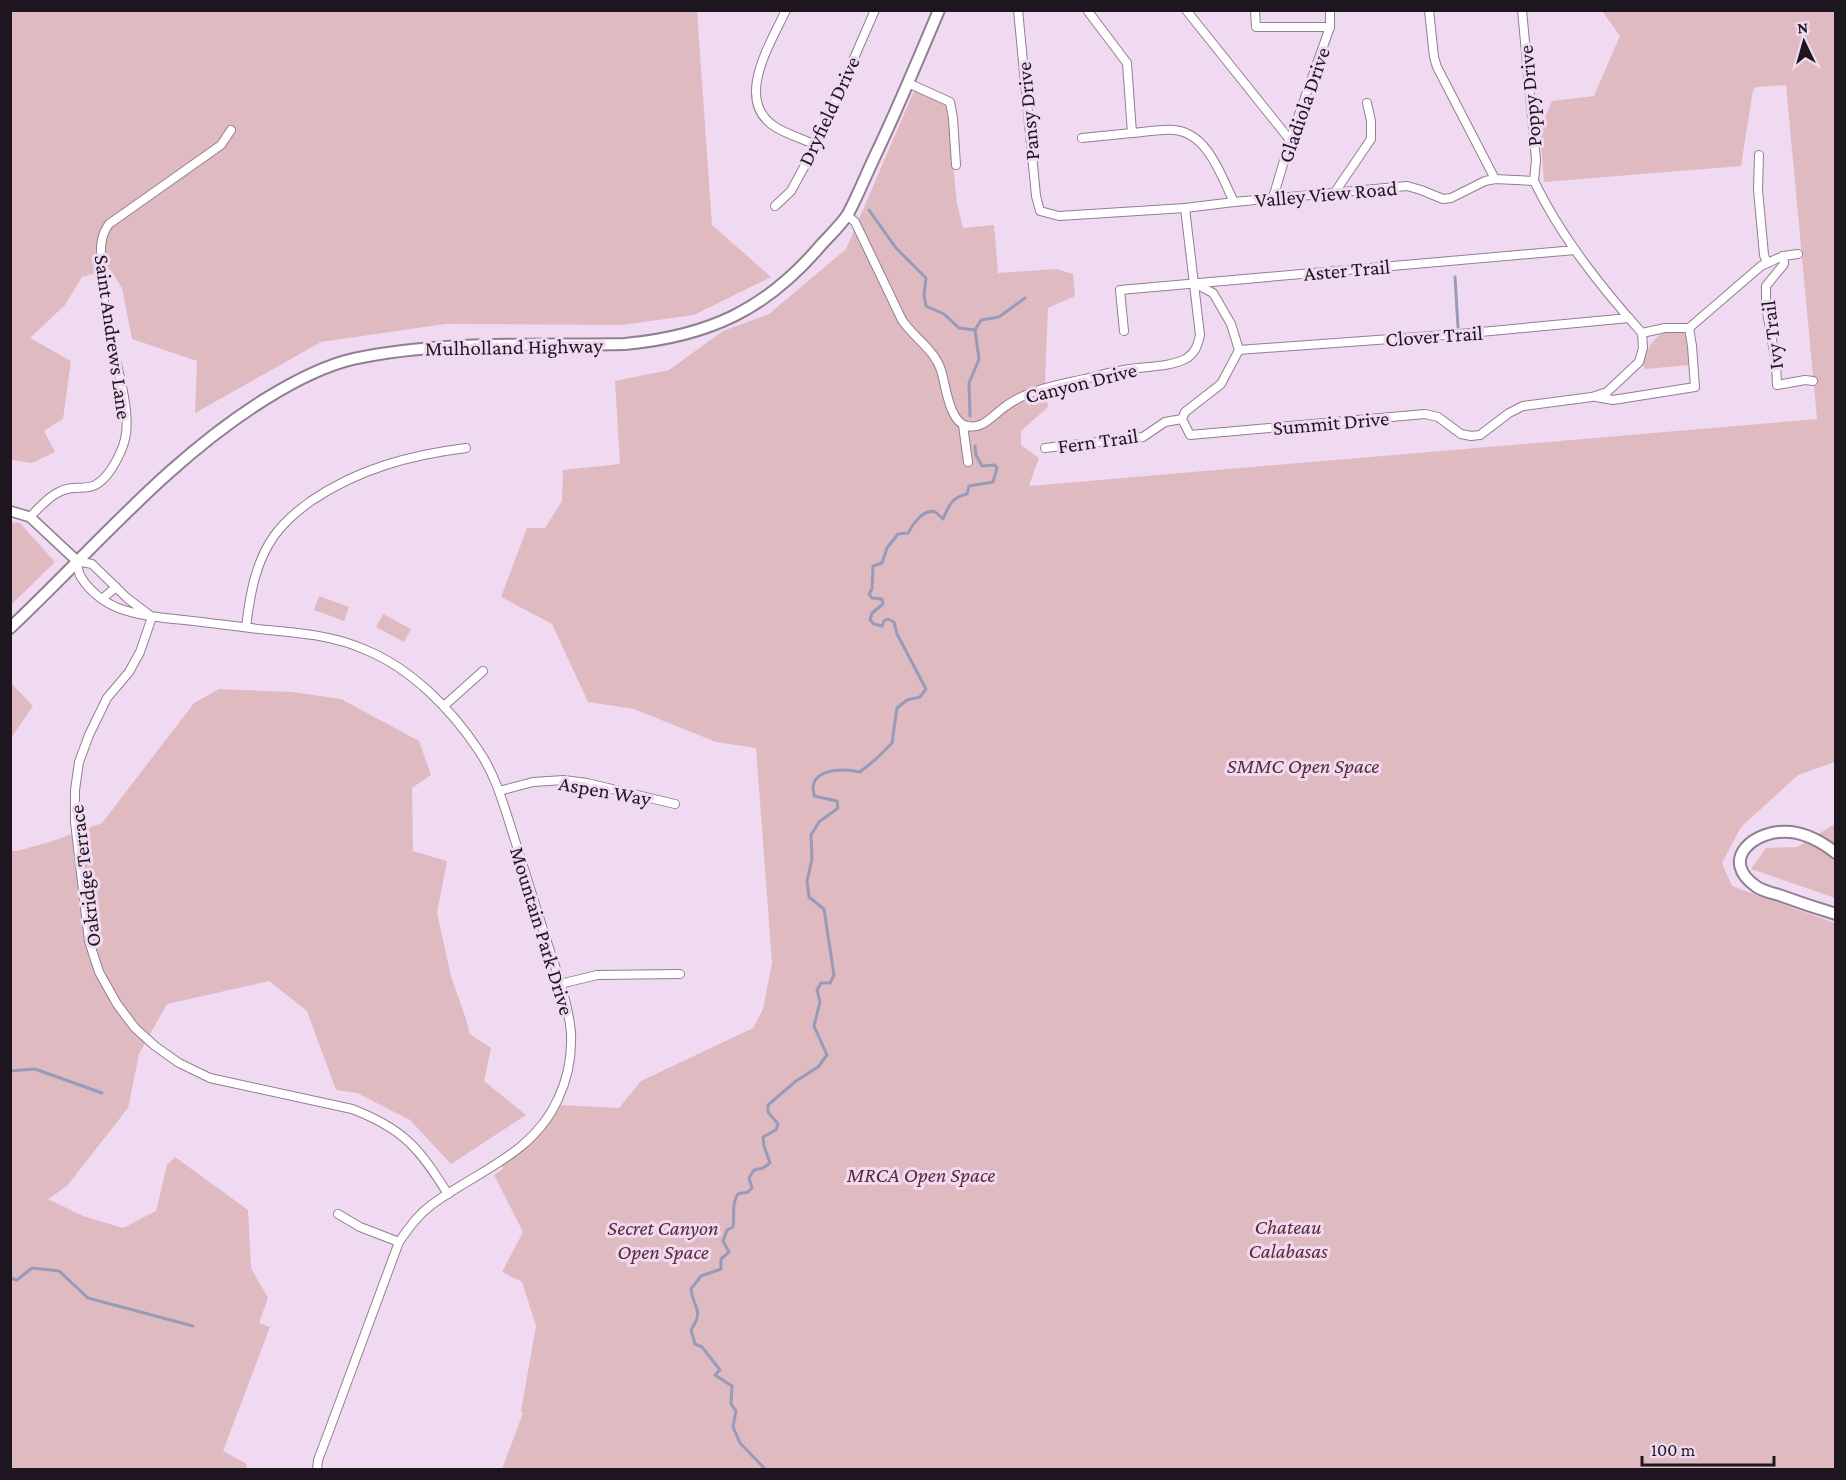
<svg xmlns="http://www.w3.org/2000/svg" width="1846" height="1480" font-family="'Crimson Pro',serif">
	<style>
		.green { fill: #dfbbc1 }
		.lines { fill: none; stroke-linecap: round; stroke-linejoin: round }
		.stream { stroke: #989aba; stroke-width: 3 }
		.minor-casing { stroke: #927e93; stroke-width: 10 }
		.tertiary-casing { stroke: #927e93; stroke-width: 12 }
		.secondary-casing { stroke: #927e93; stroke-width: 14 }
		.minor { stroke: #fff; stroke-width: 8 }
		.tertiary { stroke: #fff; stroke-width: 9 }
		.secondary { stroke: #fff; stroke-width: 10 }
		.labels { text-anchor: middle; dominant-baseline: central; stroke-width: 6; stroke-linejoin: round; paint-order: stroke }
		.street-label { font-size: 21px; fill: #1e161e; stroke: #f0daf2 }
		.park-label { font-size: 21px; font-style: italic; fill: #5e2a37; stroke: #f0daf2 }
	</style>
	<rect width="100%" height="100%" fill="#f0daf2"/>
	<!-- green -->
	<g class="green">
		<polygon points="11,11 697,11 712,225 771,277 694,315 622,325 445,324 321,342 195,413 197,361 132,339 122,288 110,269 82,277 65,305 30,338 71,361 63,419 44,431 55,452 32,463 11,460"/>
		<polygon points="1602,11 1835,11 1835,762 1798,775 1741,827 1722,863 1732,886 1835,923 1835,1469 502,1469 523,1413 521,1411 536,1326 522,1282 502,1272 523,1232 494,1175 503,1169 499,1161 528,1139 553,1105 559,1107 560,1105 619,1108 641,1081 753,1028 763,1009 772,963 756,748 716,742 634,709 588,702 552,624 501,597 527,528 545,528 562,501 563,470 620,464 615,381 669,370 723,331 769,314 846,249 914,91 941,101 947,106 957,203 963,228 994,225 998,273 1056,269 1073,274 1075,296 1048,308 1045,382 1048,407 1021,431 1021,445 1039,458 1029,486 1817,419 1786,85 1756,87 1753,90 1741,166 1544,182 1540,129 1552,101 1594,96 1620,36"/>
		<path d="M1674,331L1683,332L1688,337L1690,365L1645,369L1642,363C1649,347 1654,332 1674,331Z"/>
		<polygon points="11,522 20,523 55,562 11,605"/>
		<polygon points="319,596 349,607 344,621 314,610"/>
		<polygon points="383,614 411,629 404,642 376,627"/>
		<polygon points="11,683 33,706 11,738"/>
		<polygon points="219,689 292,692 341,699 419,741 431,775 412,788 413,851 447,861 437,913 451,976 466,1019 470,1034 491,1048 484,1081 526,1115 451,1164 410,1120 357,1093 336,1090 307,1011 269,981 167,1004 139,1054 128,1108 67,1186 48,1199 83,1216 123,1228 156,1211 167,1165 175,1157 248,1210 251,1268 268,1298 259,1323 270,1327 223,1451 247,1464 246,1469 11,1470 11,851 17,851 53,841 102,823 194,703"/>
		<polygon points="1835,824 1835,898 1751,869 1766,848 1797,847"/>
	</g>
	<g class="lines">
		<!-- stream -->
		<g class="stream">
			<polyline points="869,210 896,248 926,278 924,295 926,306 944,314 959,328 975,330 979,359 969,383 970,416"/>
			<polyline points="1455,277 1458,327"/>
			<polyline points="975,330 981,320 999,317 1025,298"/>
			<polyline points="10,1071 35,1069 102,1093"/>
			<polyline points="10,1278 17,1280 32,1268 59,1271 88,1298 193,1326"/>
			<path d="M766,1470L740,1443L733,1427L736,1411L731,1404L732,1386L715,1375L720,1370L702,1347L695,1344L691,1330C705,1309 693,1309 691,1289L701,1276L721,1269V1259L729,1252L723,1241L727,1230L733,1227C735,1216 731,1204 738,1194L748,1192L752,1188L749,1178L754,1170L763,1168L770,1163L764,1146L763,1137L776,1130L778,1124L768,1112V1105L796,1081L818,1067L827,1055L814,1026L820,1002L817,990L821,983H830L834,975L824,909L809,897L807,881L812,859L811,835L819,822L838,808L837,801L814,796C814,793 813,789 813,786C817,767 847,769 860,772L876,759L892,743L897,708L907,700L920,697L926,689L897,634L894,622L888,619L884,621L882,626L874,624L870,620L872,613L883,604L882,599L872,598L869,594L872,589L873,566L882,563L887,548L898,534L908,533C912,525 924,508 935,512C937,513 941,517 943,519C950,504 951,498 967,494L969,486L993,482L997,468L995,465L982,466L976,455L975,446"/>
		</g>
		<defs>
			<g id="minor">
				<path d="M786,10C771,43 732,102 777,128C789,135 803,139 816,145"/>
				<polyline points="1018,10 1036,196 1040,211 1059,216 1185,208 1234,202 1407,186 1421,190 1443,199 1451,198 1485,181 1495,179 1534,181"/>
				<path d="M1087,10L1127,63L1132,133C1146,132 1161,129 1174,130C1208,133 1221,176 1234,202"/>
				<polyline points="1186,10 1290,140"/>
				<polyline points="1255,10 1256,27 1330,27"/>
				<polyline points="1429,10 1434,57 1437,67 1495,179"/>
				<polyline points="1522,10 1536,160 1534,181"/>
				<polyline points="908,83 950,102 953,118 956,165"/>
				<polyline points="1082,138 1132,133"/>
				<polyline points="1759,155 1758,190 1764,255 1767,263"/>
				<polyline points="1335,192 1371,139 1371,121 1367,103"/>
				<polyline points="1273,198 1290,140 1330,27 1330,10"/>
				<polyline points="775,206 791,191 816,145 875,10"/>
				<path d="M847,215L855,222L902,320C914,338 934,349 941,370C946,386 949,422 967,426C983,430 994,414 1006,406C1027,390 1058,385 1084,379C1097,376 1110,372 1124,370C1144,366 1169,368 1187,358C1196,352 1198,344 1200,335L1185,208"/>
				<polyline points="1783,256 1784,264 1766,286 1766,306 1776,363 1777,385 1805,380 1813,381"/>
				<path d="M1194,283L1213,293L1231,324L1239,350L1221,384L1185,412L1182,419L1190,435L1425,414L1438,417L1461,434L1471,436L1480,435L1509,413L1523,406L1592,397L1607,392L1639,362L1643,348L1642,333C1601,287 1561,237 1534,181"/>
				<polyline points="1124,331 1120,290 1575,250"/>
				<polyline points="1642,333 1665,328 1689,328 1761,266 1783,256 1798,254"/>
				<polyline points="1239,350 1459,334 1629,318"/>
				<polyline points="1596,397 1613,400 1695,387 1692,346 1689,328"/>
				<polyline points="963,425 968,462"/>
				<polyline points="1045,448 1143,437 1165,422 1182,419"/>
				<path d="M30,517C38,509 46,499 57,493C80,480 91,500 112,468C117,460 123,448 125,439C133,408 110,346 105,313C103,299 103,285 102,272C101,254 98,239 109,224L221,145L231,130"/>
				<polyline points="102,599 116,587"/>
				<path d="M152,617L127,598L92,564L77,561C78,566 78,573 81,577C89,591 106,604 121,609C141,616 163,618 184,620C212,623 240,627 268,630C302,633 335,636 366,650C412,669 452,710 479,751C496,776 504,806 513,834C522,863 531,892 540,920C550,954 568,997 571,1033C572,1056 568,1078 558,1099C533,1155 475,1172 430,1206C417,1216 408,1229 399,1242L329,1431L318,1460L317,1470"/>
				<path d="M152,617L140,652L129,672L107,698L89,735L79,762L75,790V822L89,941L99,972L117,1004L135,1028L155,1046L179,1063L210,1078L352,1109C404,1129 419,1148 448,1194"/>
				<path d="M246,627C250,595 255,563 274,536C284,522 297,511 311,501C358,469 410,455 466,448"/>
				<polyline points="445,705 483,671"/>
				<polyline points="499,791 533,782 564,780 587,783 675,804"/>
				<polyline points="560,984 597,975 680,974"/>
				<polyline points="338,1214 360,1227 399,1242"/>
			</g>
			<polyline id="tertiary" points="10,511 30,517 77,561"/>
			<g id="secondary">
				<path d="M10,628C94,549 168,459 267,398C293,382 323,366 353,359C441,340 536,346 625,344C709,336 766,310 821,245C830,235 841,225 848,214C858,195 866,175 875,156C898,108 918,60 939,10"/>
				<path d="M1836,853C1822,842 1808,834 1791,832C1755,828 1717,860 1757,887C1763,891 1772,893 1779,895C1798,902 1816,908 1836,914"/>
			</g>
		</defs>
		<!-- minor casing -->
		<use href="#minor" class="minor-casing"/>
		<!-- tertiary casing -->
		<use href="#tertiary" class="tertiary-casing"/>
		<!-- secondary casing -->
		<use href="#secondary" class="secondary-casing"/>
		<!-- minor -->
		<use href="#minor" class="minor"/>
		<!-- tertiary -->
		<use href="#tertiary" class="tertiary"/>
		<!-- secondary -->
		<use href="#secondary" class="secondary"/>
	</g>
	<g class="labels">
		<!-- street labels -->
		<g class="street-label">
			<text transform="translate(1530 96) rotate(-95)">Poppy Drive</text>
			<text transform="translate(1304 105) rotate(-71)">Gladiola Drive</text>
			<text transform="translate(829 111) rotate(-65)">Dryfield Drive</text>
			<text transform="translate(1028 111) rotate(-95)">Pansy Drive</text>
			<text transform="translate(1326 194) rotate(-5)">Valley View Road</text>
			<text transform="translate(1347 270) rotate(-5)">Aster Trail</text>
			<text transform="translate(1772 335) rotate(-97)">Ivy Trail</text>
			<text transform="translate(1434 336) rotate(-4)">Clover Trail</text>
			<text transform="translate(113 337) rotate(82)">Saint Andrews Lane</text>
			<text transform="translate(514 347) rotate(-1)">Mulholland Highway</text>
			<text transform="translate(1081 383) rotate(-14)">Canyon Drive</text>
			<text transform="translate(1331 423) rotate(-5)">Summit Drive</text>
			<text transform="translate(1098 441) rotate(-8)">Fern Trail</text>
			<text transform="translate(605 791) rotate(10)">Aspen Way</text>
			<text transform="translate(85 876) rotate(-97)">Oakridge Terrace</text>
			<text transform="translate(542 931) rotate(73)">Mountain Park Drive</text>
		</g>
		<!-- park labels -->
		<g class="park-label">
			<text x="1303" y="766">SMMC Open Space</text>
			<text x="921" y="1175">MRCA Open Space</text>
			<text x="1288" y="1227">Chateau<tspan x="1288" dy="24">Calabasas</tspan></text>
			<text x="663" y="1228">Secret Canyon<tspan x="663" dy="24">Open Space</tspan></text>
		</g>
	</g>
	<!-- border -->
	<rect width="1846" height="1480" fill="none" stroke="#1e161e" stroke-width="24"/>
	<!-- north arrow -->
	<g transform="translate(1804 42) rotate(355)" stroke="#f0daf2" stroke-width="4.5" paint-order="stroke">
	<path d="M0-4.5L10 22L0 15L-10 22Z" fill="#1e161e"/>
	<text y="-9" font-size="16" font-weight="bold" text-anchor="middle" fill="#1e161e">N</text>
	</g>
	<!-- scale -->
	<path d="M1642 1456v9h132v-9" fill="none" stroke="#1e161e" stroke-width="3"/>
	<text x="1651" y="1456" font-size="18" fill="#1e161e" stroke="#f0daf2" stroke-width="4.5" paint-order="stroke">100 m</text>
</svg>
